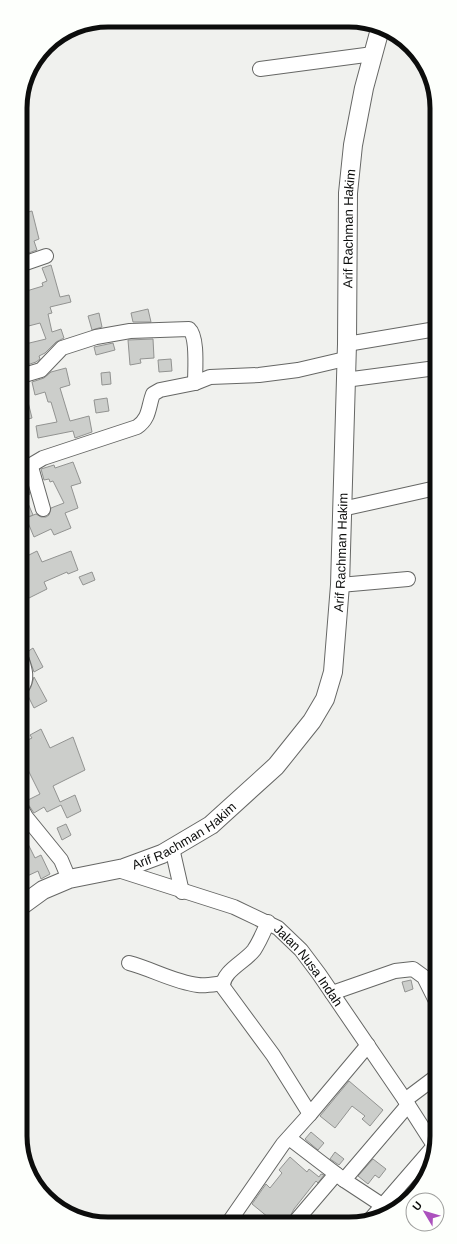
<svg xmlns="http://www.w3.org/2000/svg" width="457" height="1244" font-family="Helvetica,sans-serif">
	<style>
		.building { fill: #cccecb; stroke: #929391 }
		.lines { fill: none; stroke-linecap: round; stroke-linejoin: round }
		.minor-casing { stroke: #666765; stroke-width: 16 }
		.major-casing { stroke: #666765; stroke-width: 20 }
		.minor { stroke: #fff; stroke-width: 14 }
		.major { stroke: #fff; stroke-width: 18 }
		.labels { text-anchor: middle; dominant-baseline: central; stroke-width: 3; stroke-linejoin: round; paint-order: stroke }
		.street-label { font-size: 13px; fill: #0c0d0c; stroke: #fdfffc }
		.rim { fill: none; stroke: #0c0d0c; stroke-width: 5 }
	</style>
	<rect width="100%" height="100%" fill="#f0f1ee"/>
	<!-- building -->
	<g class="building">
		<polygon points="32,211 39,239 34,241 37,250 20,256 20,214"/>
		<polygon points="51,265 60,297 69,295 71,302 50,307 52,313 48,314 52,332 61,329 64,338 56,342 45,353 39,356 40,359 36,362 24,366 21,345 46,339 40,323 21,328 20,293 43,286 42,283 47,281 42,268"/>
		<polygon points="148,309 151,322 133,322 131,313"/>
		<polygon points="99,313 102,327 92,330 88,316"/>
		<polygon points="153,339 154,358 140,359 141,363 130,365 128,340"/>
		<polygon points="113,343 115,350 96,355 94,347"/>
		<polygon points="171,359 172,371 159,372 158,360"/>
		<polygon points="66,368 70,385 60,388 70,421 89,416 92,432 75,438 73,431 38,438 36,426 57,422 51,402 48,402 45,392 35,395 32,382 44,378 51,372"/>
		<polygon points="110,372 111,384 102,385 101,373"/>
		<polygon points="107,398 109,411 96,413 94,400"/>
		<polygon points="28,402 32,418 21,421 21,404"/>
		<polygon points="73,462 81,483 71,486 78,508 65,513 71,528 54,535 51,529 34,537 26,518 36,514 41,517 46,517 49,515 51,508 64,503 53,481 50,482 49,479 44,480 41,469 54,465 55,468"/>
		<polygon points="25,478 30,494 23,497 21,491 21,479"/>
		<polygon points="27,501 33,515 25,518 21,504"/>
		<polygon points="37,551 42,562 71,551 78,570 68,574 67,572 44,582 47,589 21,602 21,559"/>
		<polygon points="92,572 95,580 83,585 79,577"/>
		<polygon points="33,648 43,667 34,672 27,652"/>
		<polygon points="34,677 47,701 34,708 27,694 31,687"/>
		<polygon points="41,729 50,748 73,737 85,770 53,786 60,802 75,795 81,811 67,818 61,805 47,812 44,807 34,813 26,801 40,794 28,770 21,774 21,743 32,738 30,735"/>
		<polygon points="66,824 71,835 62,840 57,828"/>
		<polygon points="21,830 35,858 41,855 50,874 41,879 38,871 25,877 21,867"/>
		<polygon points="411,980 413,989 405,992 402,982"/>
		<polygon points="349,1081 383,1110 370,1126 362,1119 365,1116 352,1106 335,1128 320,1116"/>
		<polygon points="311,1132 324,1143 318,1150 305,1139"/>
		<polygon points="335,1152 344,1159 339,1165 330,1159"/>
		<polygon points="290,1157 307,1172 309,1169 319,1177 321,1174 324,1175 318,1183 316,1181 294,1209 287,1222 274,1222 252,1204 266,1184 270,1188 282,1173 279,1170"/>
		<polygon points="373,1159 386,1169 379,1178 375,1175 368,1184 358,1176"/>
	</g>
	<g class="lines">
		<defs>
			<g id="minor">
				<polyline points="260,69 373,54"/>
				<polyline points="20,265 46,256"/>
				<polyline points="347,344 436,329"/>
				<path d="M21,376L41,370L62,348L96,337L130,331L189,329C198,337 195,370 195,383"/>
				<polyline points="345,380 436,368"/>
				<polyline points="31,467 43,509"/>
				<path d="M21,471L43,458L137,427C150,418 148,407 153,394L160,390L195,383L210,377L259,375L298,370L345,359"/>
				<polyline points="342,509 436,488"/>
				<polyline points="340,585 408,579"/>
				<path d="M21,658C24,667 29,679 21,688"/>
				<polyline points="21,808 26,817 61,860 69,879"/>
				<polyline points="172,848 182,892"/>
				<path id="s1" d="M115,869L234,907L278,928L301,950L319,974L405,1100L435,1147"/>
				<path d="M268,922C264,931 260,941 254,950C245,962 222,971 223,987L273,1055L310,1114L368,1045"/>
				<path d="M129,963C152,969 174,982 198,985C206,986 215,984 223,983"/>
				<polyline points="332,993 395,971 413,969 424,977 437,1003"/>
				<polyline points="405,1100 437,1076"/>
				<polyline points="289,1138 344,1180 382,1205"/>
				<polyline points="344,1180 408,1105"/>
				<polyline points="369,1221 434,1146"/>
				<polyline points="229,1222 283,1144 310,1114"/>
				<polyline points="295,1222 336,1174"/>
			</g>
			<g id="major">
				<path id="s2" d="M21,906L43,890L69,879L124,868L162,854L211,825L276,766L312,721L325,699L333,672L340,585L347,344L348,193L353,145L364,88L380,29"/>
			</g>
		</defs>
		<!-- minor casing -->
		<use href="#minor" class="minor-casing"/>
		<!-- major casing -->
		<use href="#major" class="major-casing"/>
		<!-- minor -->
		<use href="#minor" class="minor"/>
		<!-- major -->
		<use href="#major" class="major"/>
	</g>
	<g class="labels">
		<!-- street labels -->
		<g class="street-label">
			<text stroke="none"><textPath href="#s2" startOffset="852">Arif Rachman Hakim</textPath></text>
			<text stroke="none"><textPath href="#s2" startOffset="528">Arif Rachman Hakim</textPath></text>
			<text stroke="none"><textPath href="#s2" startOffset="180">Arif Rachman Hakim</textPath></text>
			<text stroke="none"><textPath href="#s1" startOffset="222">Jalan Nusa Indah</textPath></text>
		</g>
	</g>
	<!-- crop -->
	<path d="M0 0H457V1244H0ZM108 27H349A81 81 0 0 1 430 108V1136A81 81 0 0 1 349 1217H108A81 81 0 0 1 27 1136V108A81 81 0 0 1 108 27Z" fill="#fdfffc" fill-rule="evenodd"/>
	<path class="rim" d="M108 27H349A81 81 0 0 1 430 108V1136A81 81 0 0 1 349 1217H108A81 81 0 0 1 27 1136V108A81 81 0 0 1 108 27Z"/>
	<!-- north arrow -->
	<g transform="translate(425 1212) rotate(308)"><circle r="19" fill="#fdfffc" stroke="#9d9e9c"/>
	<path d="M0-3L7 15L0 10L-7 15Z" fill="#ab51bd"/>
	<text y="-6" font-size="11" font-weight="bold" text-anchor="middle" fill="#0c0d0c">U</text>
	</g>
</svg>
